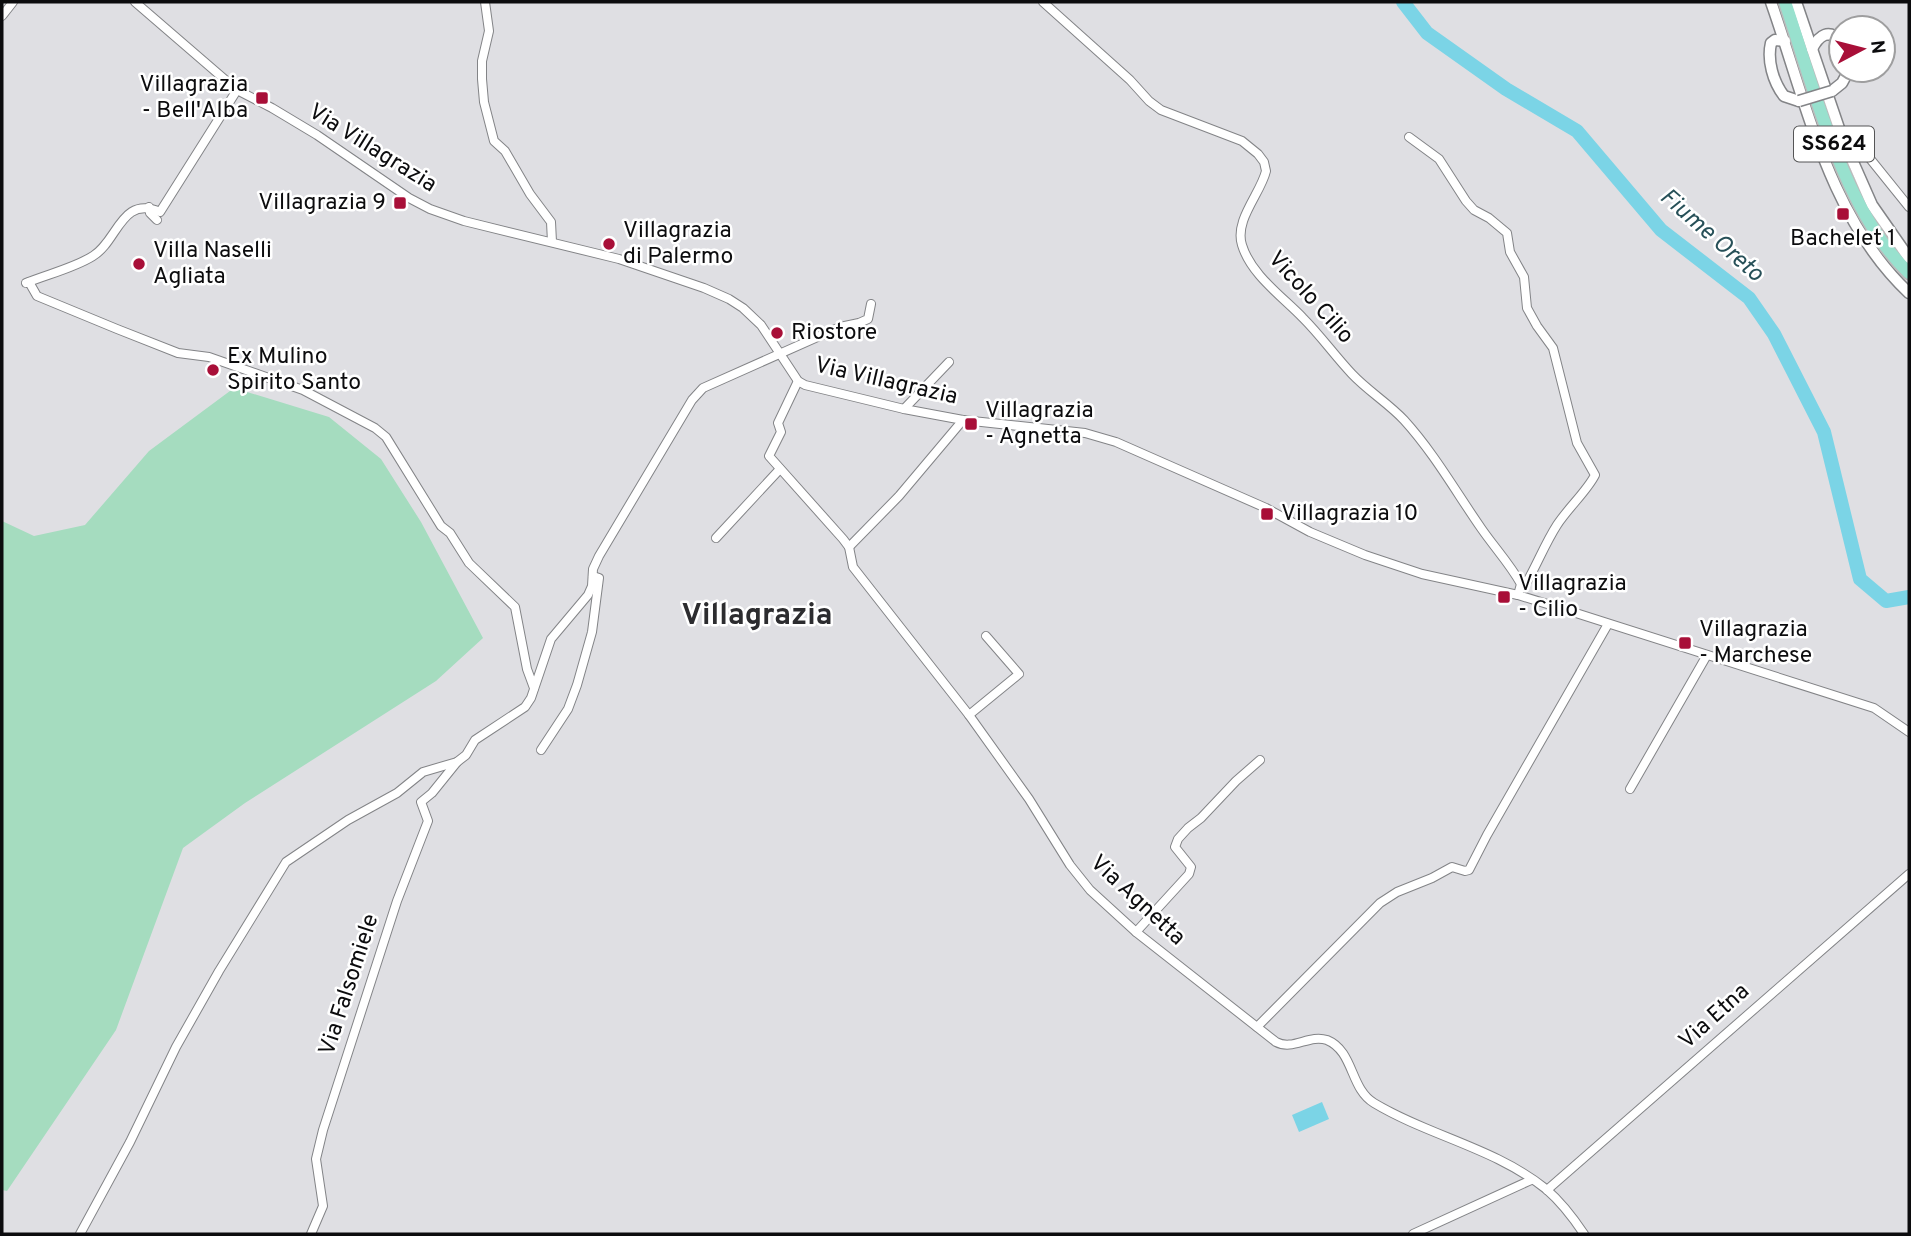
<svg xmlns="http://www.w3.org/2000/svg" width="1911" height="1236" font-family="Overpass,sans-serif">
	<style>
		.green { fill: #a5dcbf }
		.water { fill: #7bd4e6 }
		.lines { fill: none; stroke-linecap: round; stroke-linejoin: round }
		.river { stroke: #7bd4e6; stroke-width: 14 }
		.minor-casing { stroke: #838487; stroke-width: 10 }
		.secondary-casing { stroke: #838487; stroke-width: 13 }
		.primary-casing { stroke: #bbbbbc; stroke-width: 15 }
		.minor { stroke: #fff; stroke-width: 8 }
		.secondary { stroke: #fff; stroke-width: 10 }
		.primary { stroke: #98e1ce; stroke-width: 12 }
		.secondary-bridge-casing { stroke: #838487; stroke-width: 13; stroke-linecap: butt }
		.secondary-bridge { stroke: #fff; stroke-width: 10 }
		.poi-dot { fill: #a80f38; stroke: #fff; stroke-width: 2.5 }
		.labels { text-anchor: middle; dominant-baseline: central; stroke-width: 5; stroke-linejoin: round; paint-order: stroke }
		.shield { fill: #fff; stroke: #555556; stroke-width: 2 }
		.shield-label { font-size: 21px; font-weight: bold; fill: #0c0c0e }
		.poi-label { font-size: 23px; fill: #0c0c0e; stroke: #fff; text-anchor: start }
		.street-label { font-size: 23px; fill: #0c0c0e; stroke: #fff }
		.water-label { font-size: 24px; font-style: italic; fill: #275058; stroke: #fff }
		.district-label { font-size: 30px; font-weight: bold; fill: #2c2c2f; stroke: #fff }
	</style>
	<rect width="100%" height="100%" fill="#dfdfe3"/>
	<!-- green -->
	<polygon class="green" points="234,388 329,417 381,459 421,522 483,638 436,681 245,803 183,848 116,1030 7,1191 2,1190 2,521 34,536 85,525 149,451"/>
	<!-- water -->
	<polygon class="water" points="1322,1102 1329,1119 1299,1132 1292,1115"/>
	<g class="lines">
		<!-- river -->
		<polyline class="river" points="1403,2 1427,33 1506,89 1577,131 1661,230 1749,298 1774,334 1824,432 1860,579 1886,601 1909,597"/>
		<defs>
			<g id="minor">
				<polyline points="135,2 237,90 272,108 317,135 409,198 430,209 464,221 619,259 704,288 729,299 743,308 761,325 798,381 805,385 904,409 963,420 1085,433 1116,442 1266,508 1310,532 1365,555 1422,574 1518,595 1557,607 1874,708 1909,732"/>
				<polyline points="485,2 489,31 482,61 482,79 484,102 494,141 505,151 530,194 551,222 552,242"/>
				<path d="M1043,2L1130,80L1149,101L1161,110L1242,141L1258,154L1264,162L1266,171C1261,193 1234,220 1242,245C1251,275 1283,297 1303,318C1321,336 1335,356 1352,374C1368,391 1388,403 1404,420C1434,453 1456,492 1481,528C1494,547 1510,564 1521,584L1518,595"/>
				<polyline points="2,16 13,2"/>
				<path d="M1409,137L1439,159L1466,201L1474,210L1489,218L1507,233L1510,252L1524,277L1527,308L1537,326L1553,348L1577,443L1595,475C1587,491 1568,508 1557,525C1546,542 1538,562 1528,580L1521,584"/>
				<polyline points="1842,137 1855,140 1909,207"/>
				<polyline points="149,207 150,213 157,220"/>
				<polyline points="29,282 37,296 117,329 178,353 209,357 303,390 375,428 386,437 441,526 450,533 469,563 515,607 527,669 534,688"/>
				<path d="M26,283C48,274 74,268 93,256C118,241 121,195 160,212L237,90"/>
				<path d="M798,381L778,423L781,432L769,456L843,539L849,547L853,567L969,715L1029,799L1070,865L1090,890L1136,932L1276,1042C1293,1051 1309,1034 1327,1040C1354,1051 1350,1089 1374,1103C1429,1136 1495,1148 1546,1189C1560,1201 1574,1219 1584,1234"/>
				<polyline points="904,409 949,362"/>
				<polyline points="716,538 780,469"/>
				<polyline points="849,547 899,496 963,420"/>
				<polyline points="969,715 1019,674 986,636"/>
				<polyline points="541,750 568,709 577,685 592,632 599,578 593,576"/>
				<polyline points="1630,789 1707,655"/>
				<polyline points="1136,932 1189,874 1191,867 1175,847 1178,839 1188,828 1201,818 1236,781 1260,760"/>
				<polyline points="1257,1027 1380,903 1397,892 1432,878 1452,867 1465,871 1469,870 1487,835 1608,624"/>
				<polyline points="1547,1190 1909,874"/>
				<polyline points="80,1234 130,1142 176,1047 219,971 286,862 348,820 397,793 423,772 457,762 466,755 475,740 525,707 531,698 551,639 588,595 592,586 593,569 599,556 692,400 703,388 840,327 859,323 868,319 871,304"/>
				<polyline points="311,1234 323,1206 316,1159 323,1130 397,901 428,821 421,802 432,793 457,762"/>
				<polyline points="1413,1234 1531,1180"/>
			</g>
			<g id="secondary">
				<path d="M1771,2C1806,101 1829,218 1909,293"/>
				<polyline points="1796,2 1842,137 1872,205 1909,258"/>
				<path d="M1785,41L1775,40L1771,43C1767,60 1773,82 1784,96L1799,101"/>
				<path d="M1812,49C1819,35 1829,28 1841,42"/>
				<polyline points="1832,91 1842,83 1849,70"/>
			</g>
			<path id="primary" d="M1785,2C1814,87 1843,210 1909,273"/>
		</defs>
		<!-- minor casing -->
		<use href="#minor" class="minor-casing"/>
		<!-- secondary casing -->
		<use href="#secondary" class="secondary-casing"/>
		<!-- primary casing -->
		<use href="#primary" class="primary-casing"/>
		<!-- minor -->
		<use href="#minor" class="minor"/>
		<!-- secondary -->
		<use href="#secondary" class="secondary"/>
		<!-- primary -->
		<use href="#primary" class="primary"/>
		<defs>
			<polyline id="secondary-bridge" points="1799,101 1832,91"/>
		</defs>
		<!-- secondary-bridge casing -->
		<use href="#secondary-bridge" class="secondary-bridge-casing"/>
		<!-- secondary-bridge -->
		<use href="#secondary-bridge" class="secondary-bridge"/>
	</g>
	<!-- markers -->
	<g class="poi-dot">
		<rect x="255" y="91" width="14" height="14" rx="3.5"/>
		<rect x="393" y="196" width="14" height="14" rx="3.5"/>
		<rect x="1836" y="207" width="14" height="14" rx="3.5"/>
		<circle cx="609" cy="244" r="7"/>
		<circle cx="139" cy="264" r="7"/>
		<circle cx="777" cy="333" r="7"/>
		<circle cx="213" cy="370" r="7"/>
		<rect x="964" y="417" width="14" height="14" rx="3.5"/>
		<rect x="1260" y="507" width="14" height="14" rx="3.5"/>
		<rect x="1497" y="590" width="14" height="14" rx="3.5"/>
		<rect x="1678" y="636" width="14" height="14" rx="3.5"/>
	</g>
	<g class="labels">
		<!-- shield labels -->
		<rect class="shield" x="1794" y="126.5" width="80" height="35" rx="5"/>
		<g class="shield-label">
			<text x="1834" y="144">SS624</text>
		</g>
		<!-- poi labels -->
		<g class="poi-label">
			<text x="248" y="85" text-anchor="end">Villagrazia<tspan x="248" dy="26">- Bell'Alba</tspan></text>
			<text x="386" y="203" text-anchor="end">Villagrazia 9</text>
			<text x="623" y="231">Villagrazia<tspan x="623" dy="26">di Palermo</tspan></text>
			<text x="1843" y="239" text-anchor="middle">Bachelet 1</text>
			<text x="153" y="251">Villa Naselli<tspan x="153" dy="26">Agliata</tspan></text>
			<text x="791" y="333">Riostore</text>
			<text x="227" y="357">Ex Mulino<tspan x="227" dy="26">Spirito Santo</tspan></text>
			<text x="985" y="411">Villagrazia<tspan x="985" dy="26">- Agnetta</tspan></text>
			<text x="1281" y="514">Villagrazia 10</text>
			<text x="1518" y="584">Villagrazia<tspan x="1518" dy="26">- Cilio</tspan></text>
			<text x="1699" y="630">Villagrazia<tspan x="1699" dy="26">- Marchese</tspan></text>
		</g>
		<!-- street labels -->
		<g class="street-label">
			<text transform="translate(372 149) rotate(32)">Via Villagrazia</text>
			<text transform="translate(1310 298) rotate(48)">Vicolo Cilio</text>
			<text transform="translate(886 382) rotate(13)">Via Villagrazia</text>
			<text transform="translate(1137 901) rotate(43)">Via Agnetta</text>
			<text transform="translate(350 985) rotate(-72)">Via Falsomiele</text>
			<text transform="translate(1715 1017) rotate(-42)">Via Etna</text>
		</g>
		<!-- water labels -->
		<g class="water-label">
			<text transform="translate(1711 236) rotate(41)">Fiume Oreto</text>
		</g>
		<!-- district labels -->
		<g class="district-label">
			<text x="757" y="616">Villagrazia</text>
		</g>
	</g>
	<!-- border -->
	<rect width="1911" height="1236" fill="none" stroke="#0c0c0e" stroke-width="7"/>
	<!-- north arrow -->
	<g transform="translate(1862 49) rotate(83)"><circle r="33" fill="#ffffff" stroke="#9e9e9f" stroke-width="2"/>
	<path d="M0-5L12 26L0 18L-12 26Z" fill="#a80f38"/>
	<text y="-10" font-size="19" font-weight="bold" text-anchor="middle" fill="#0c0c0e">N</text>
	</g>
</svg>
